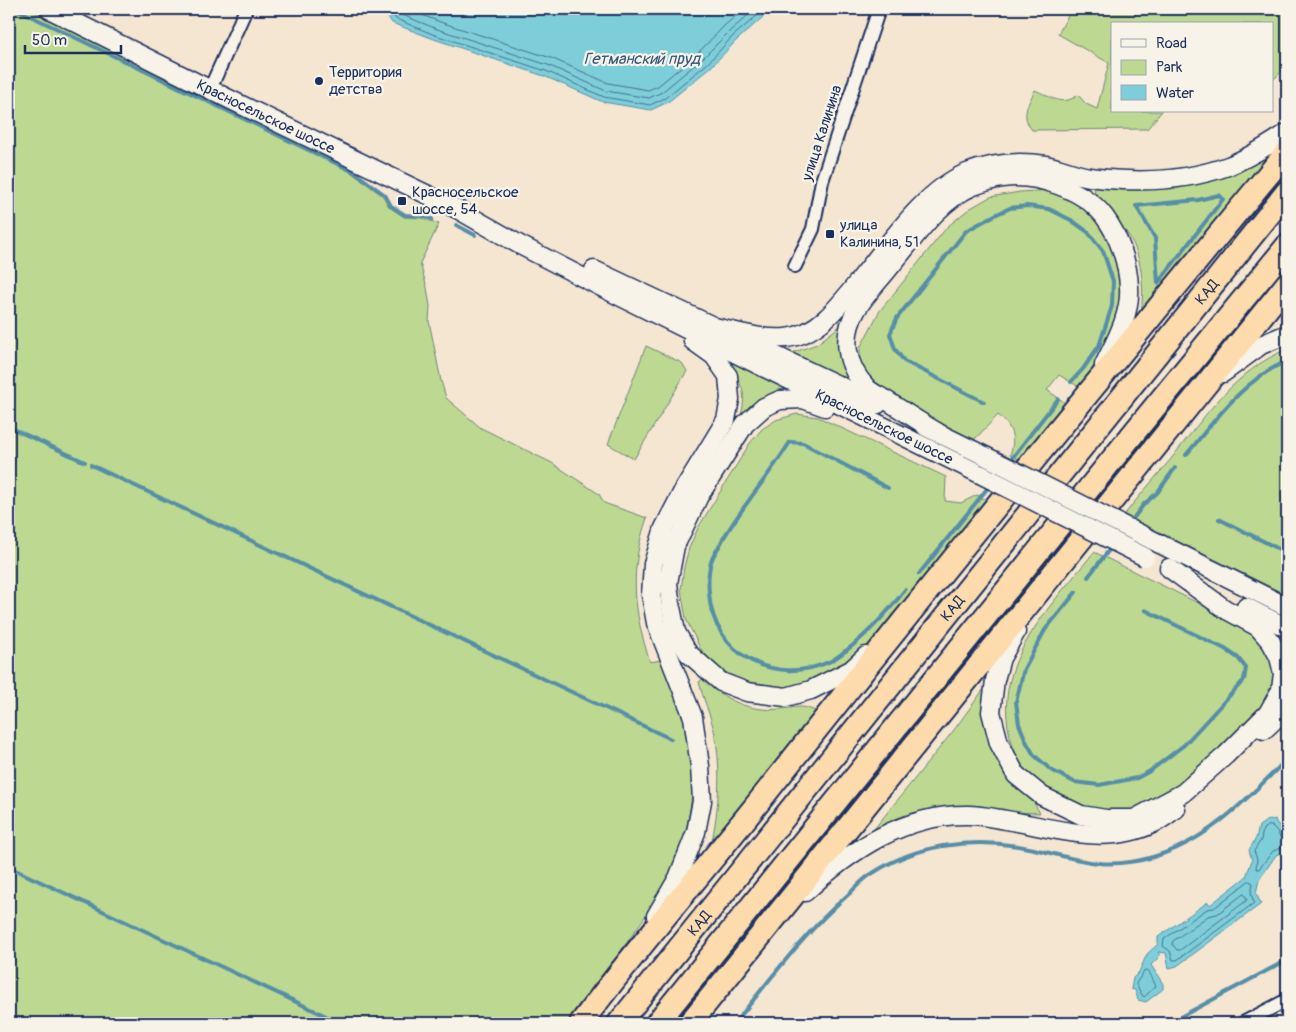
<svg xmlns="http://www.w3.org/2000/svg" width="1296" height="1032" font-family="Pangolin,sans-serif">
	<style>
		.green { fill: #bdd991; stroke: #6c8478 }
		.water { fill: #7eced9; stroke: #568ea8 }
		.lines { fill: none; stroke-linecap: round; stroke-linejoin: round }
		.shore { stroke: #436f8f; stroke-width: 1 }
		.stream { stroke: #568ea8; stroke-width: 4 }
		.street-casing { stroke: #1b2f5e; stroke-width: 16 }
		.secondary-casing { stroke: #1b2f5e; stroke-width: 21 }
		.highway-casing { stroke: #1b2f5e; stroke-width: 26 }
		.street { stroke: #f7f3e8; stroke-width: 12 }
		.secondary { stroke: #f7f3e8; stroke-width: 18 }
		.highway { stroke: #fddbac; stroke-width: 22 }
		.secondary-bridge-casing { stroke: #1b2f5e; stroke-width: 21; stroke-linecap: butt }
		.secondary-bridge { stroke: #f7f3e8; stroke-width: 18 }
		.poi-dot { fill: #1b2f5e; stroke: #f7f3e8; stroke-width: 2 }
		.labels { text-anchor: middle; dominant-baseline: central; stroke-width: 4.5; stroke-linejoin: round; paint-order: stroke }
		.poi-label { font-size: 15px; fill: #1b2f5e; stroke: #f7f3e8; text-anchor: start }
		.street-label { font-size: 15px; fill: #1b2f5e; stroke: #f7f3e8 }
		.water-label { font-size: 16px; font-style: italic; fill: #34577d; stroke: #f7f3e8 }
	</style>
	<rect width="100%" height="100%" fill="#f5e6d2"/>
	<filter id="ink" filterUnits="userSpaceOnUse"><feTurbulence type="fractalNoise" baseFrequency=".02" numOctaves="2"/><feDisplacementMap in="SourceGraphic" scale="10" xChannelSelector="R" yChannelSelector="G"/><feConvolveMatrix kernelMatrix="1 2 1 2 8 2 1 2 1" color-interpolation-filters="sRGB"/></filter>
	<g filter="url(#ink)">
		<!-- green -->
		<g class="green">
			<path d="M9,9H29L346,164L352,173L383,196L389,207L404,217L422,218L439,224L420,263L427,288L430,306L429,321L441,381L446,398L481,428L552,463L599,494L604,503L647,518C629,569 633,611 650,662L661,660C674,690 685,718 691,750C698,790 685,852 664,886C636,934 600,978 568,1023H9Z"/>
			<path d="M1067,9H1287V66L1272,81V24H1112V111H1162L1147,129L1032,130C1020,115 1028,105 1035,90C1051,97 1062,107 1078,95L1086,104L1097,109L1109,63L1058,34L1069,14Z"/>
			<path d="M1272,154L1137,327C1139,320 1141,312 1142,305C1144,284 1141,254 1129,236C1119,221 1106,208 1094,195L1095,187L1263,158Z"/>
			<path d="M1050,190L1076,203L1101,225L1119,259L1125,290L1121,313L1094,374L1081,388L1059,375L1047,390L1067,404L1022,461L1010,455C1016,438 1012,426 998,415L975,439L948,429L884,391L860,366V348L879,312L947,227L969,209L990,197L1020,192Z"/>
			<path d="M840,326H843C838,355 840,362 853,388L786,355L817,344Z"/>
			<polygon points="646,346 682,363 687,371 634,459 608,444"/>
			<path d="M1287,349V595L1124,515C1139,496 1155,478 1171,459C1204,417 1235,371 1287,349Z"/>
			<path d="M731,357L798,392L741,417C743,407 745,397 742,388C737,375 730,372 731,357Z"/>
			<polygon points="797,414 818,417 946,477 945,501 961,503 977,495 991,502 889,626 849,665 795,689 759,687 742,681 715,666 700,648 686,619 681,590 684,567 689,548 698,528 750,443 762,429 776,420"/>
			<path d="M1094,552L1249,628L1269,650L1276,678L1269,698L1261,709C1223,745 1188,790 1137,808C1121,813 1105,811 1089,808C1078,806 1066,804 1056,798C1013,774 997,719 1012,673C1026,629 1066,587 1094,552Z"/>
			<path d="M704,678C724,701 750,712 781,709C796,708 801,704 815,711L829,703L709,856C718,815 723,772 714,730C710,714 703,699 699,682Z"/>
			<polygon points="986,686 1010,778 1034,803 1040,813 987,811 866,839 954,730"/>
		</g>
		<!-- water -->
		<g class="water">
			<polygon points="383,9 772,9 737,40 711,67 668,102 651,110 603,102 544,76 434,39 392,23"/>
			<polygon points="1275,819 1277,824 1285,830 1282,833 1287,839 1287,850 1276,855 1259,880 1256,893 1261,904 1177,966 1169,968 1166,953 1158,952 1160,956 1151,965 1163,984 1163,989 1146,1002 1138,1000 1135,990 1131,989 1133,978 1139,972 1147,954 1158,944 1158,937 1208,902 1210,905 1246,877 1252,860 1249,850 1256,838 1259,826 1266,821"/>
		</g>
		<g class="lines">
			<!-- shore -->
			<g class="shore">
				<polyline points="389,9 396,19 435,35 546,71 604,97 650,105 665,98 708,63 733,36 765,9"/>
				<polyline points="397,9 400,14 437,29 548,65 606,91 649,98 662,92 703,58 729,32 755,9"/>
				<polyline points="407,9 440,22 551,58 608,83 648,90 658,86 698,53 724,26 744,9"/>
				<polyline points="1287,840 1280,837 1277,831 1272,826 1268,826 1263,829 1261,840 1254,851 1257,859 1256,869 1259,869 1273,851 1287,846"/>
				<polygon points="1249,881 1253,883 1251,893 1254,903 1177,960 1173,960 1170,951 1163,946 1164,939 1207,909 1214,908"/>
				<polygon points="1244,894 1247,899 1246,901 1180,950 1177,950 1172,944 1173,941 1208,916 1217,914"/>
				<polygon points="1145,971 1149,972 1156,986 1144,997 1142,995 1136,984"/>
			</g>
			<!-- stream -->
			<g class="stream">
				<polyline points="16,9 354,172 385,195 391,206 405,215 424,216 432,219"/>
				<polygon points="1219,195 1223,199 1158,283 1155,238 1136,206 1198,200"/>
				<polyline points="456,225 475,235"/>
				<polyline points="984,402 904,361 895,349 890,334 897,318 966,231 995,215 1010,208 1027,206 1049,209 1071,220 1088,232 1103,251 1113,281 1112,306 1099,346 1083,369 1071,382"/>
				<polyline points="9,427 85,462"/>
				<path d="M1186,455C1216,419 1243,380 1287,361"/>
				<polyline points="1009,462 1058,399"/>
				<polyline points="91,465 671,739"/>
				<path d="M888,488L803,443L790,442C769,476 743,505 723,539C720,546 715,552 712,559C708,570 708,582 709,593C713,656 776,687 831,661C837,658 842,653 847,650C870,632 887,613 905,590"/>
				<polyline points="1219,519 1287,553"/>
				<polyline points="1129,524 1144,504 1157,493 1175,468"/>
				<polyline points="919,574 990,485"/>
				<polyline points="1088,577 1113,545"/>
				<polyline points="1076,592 1045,630 1024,669 1016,702 1019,724 1027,743 1034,755 1051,770 1074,782 1099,785 1137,778 1150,771 1184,745 1244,680 1246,668 1238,658 1225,649 1145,610"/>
				<polyline points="9,867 341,1023"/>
				<path d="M735,1023C771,978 806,931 850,893C857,886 864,878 873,873C916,845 968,838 1018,846C1045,850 1072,861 1099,863C1119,865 1143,861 1162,854C1212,837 1251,795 1287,759"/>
				<polyline points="1169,1023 1287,960"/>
			</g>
			<defs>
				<g id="street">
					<polyline points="210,89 246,9"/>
					<polyline points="795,266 813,229 822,181 879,9"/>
					<polyline points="1243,1023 1287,1000"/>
				</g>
				<g id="secondary">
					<path id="s1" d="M49,9L231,100L457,209L520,245L611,292L980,474"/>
					<polyline points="594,270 878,404"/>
					<path d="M719,328C741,333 763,340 786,338C819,335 842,302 861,278C888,245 927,188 967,173C992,163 1020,161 1046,165C1061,168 1075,175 1090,177C1136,183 1184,182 1228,166C1249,158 1269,145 1287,133"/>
					<polyline points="1223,373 1261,345 1287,334"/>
					<polyline points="825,407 803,399 780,400 764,407 745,424 699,496 675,546 668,583 671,607 676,632 688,653 721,682 747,692 786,697 811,690 851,670 866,656"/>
					<polyline points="926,427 985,456"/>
					<path d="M937,432C920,422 903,411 886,400C880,396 872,393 867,388C845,365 841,336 857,309C866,294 879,281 890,267C914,239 938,201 973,186C982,183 993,179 1002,178C1036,173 1083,189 1104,216C1119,236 1128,263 1129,287C1131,314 1116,340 1104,365"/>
					<polyline points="1158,543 1287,607"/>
					<polyline points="1246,607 1287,628"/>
					<polyline points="1016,632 1001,658 995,680 991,712 999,743 1016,775 1042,796 1081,815 1106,819 1134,819 1183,793 1226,755 1268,713 1281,690 1283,673 1279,657 1271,642 1258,627 1225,609 1169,568"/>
					<polyline points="1264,730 1287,708"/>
					<path d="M805,892C851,850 904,814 968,815C981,815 994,818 1006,820C1055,828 1106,847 1154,823C1162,820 1169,813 1176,809"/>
					<polyline points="656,916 678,878 696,832 702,801 700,766 693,717 656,623 651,595 653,564 664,528 684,489 726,420 730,399 728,376 714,356 693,341"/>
				</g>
				<g id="highway">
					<path d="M581,1023C636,949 696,880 754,808C929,587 1107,369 1287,152"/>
					<path id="s2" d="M619,1023L1287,192"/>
					<polyline points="657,1023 1141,424 1287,246"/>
					<polyline points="690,1023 1287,284"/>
				</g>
			</defs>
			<!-- street casing -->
			<use href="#street" class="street-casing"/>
			<!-- secondary casing -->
			<use href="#secondary" class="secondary-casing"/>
			<!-- highway casing -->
			<use href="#highway" class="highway-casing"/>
			<!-- street -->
			<use href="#street" class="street"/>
			<!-- secondary -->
			<use href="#secondary" class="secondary"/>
			<!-- highway -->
			<use href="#highway" class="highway"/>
			<defs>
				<g id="secondary-bridge">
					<polyline points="985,456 1158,543"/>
					<polyline points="980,474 1145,557"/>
				</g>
			</defs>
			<!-- secondary-bridge casing -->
			<use href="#secondary-bridge" class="secondary-bridge-casing"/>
			<!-- secondary-bridge -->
			<use href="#secondary-bridge" class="secondary-bridge"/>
		</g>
	</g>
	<!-- markers -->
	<g class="poi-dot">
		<circle cx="319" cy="81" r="5"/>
		<rect x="397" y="196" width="10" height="10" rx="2.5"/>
		<rect x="825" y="229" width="10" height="10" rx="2.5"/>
	</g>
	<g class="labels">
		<!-- poi labels -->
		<g class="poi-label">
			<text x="329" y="72">Территория<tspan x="329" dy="17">детства</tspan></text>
			<text x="412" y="192">Красносельское<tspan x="412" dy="17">шоссе, 54</tspan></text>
			<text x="840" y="225">улица<tspan x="840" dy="17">Калинина, 51</tspan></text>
		</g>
		<!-- street labels -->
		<g class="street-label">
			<text stroke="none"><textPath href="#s1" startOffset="242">Красносельское шоссе</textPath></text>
			<text transform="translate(822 133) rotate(-72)">улица Калинина</text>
			<text stroke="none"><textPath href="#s2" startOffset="938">КАД</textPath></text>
			<text stroke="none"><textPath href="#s1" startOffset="934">Красносельское шоссе</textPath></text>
			<text stroke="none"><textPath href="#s2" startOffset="532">КАД</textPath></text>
			<text stroke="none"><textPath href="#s2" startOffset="128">КАД</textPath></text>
		</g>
		<!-- water labels -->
		<g class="water-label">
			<text x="642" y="59">Гетманский пруд</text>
		</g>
	</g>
	<!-- margin -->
	<rect width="1296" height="1032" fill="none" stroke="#f7f3e8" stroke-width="30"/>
	<rect x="15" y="15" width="1266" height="1002" fill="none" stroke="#1b2f5e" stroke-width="2" filter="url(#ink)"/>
	<!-- legend -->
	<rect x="1111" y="22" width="162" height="90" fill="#f7f3e8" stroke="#9fa5b1"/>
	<rect x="1121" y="39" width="25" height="8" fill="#f7f3e8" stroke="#9fa5b1"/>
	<text x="1156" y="48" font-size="15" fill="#1b2f5e">Road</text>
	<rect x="1121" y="60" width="25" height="15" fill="#bdd991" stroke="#9fa5b1"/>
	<text x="1156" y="72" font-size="15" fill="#1b2f5e">Park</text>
	<rect x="1121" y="85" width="25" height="15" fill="#7eced9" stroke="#9fa5b1"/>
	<text x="1156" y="98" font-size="15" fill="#1b2f5e">Water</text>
	<!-- scale -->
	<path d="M25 45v8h96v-8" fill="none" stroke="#1b2f5e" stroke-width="2.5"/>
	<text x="32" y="45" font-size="15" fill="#1b2f5e" stroke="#f7f3e8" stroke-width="4" paint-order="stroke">50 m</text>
</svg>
